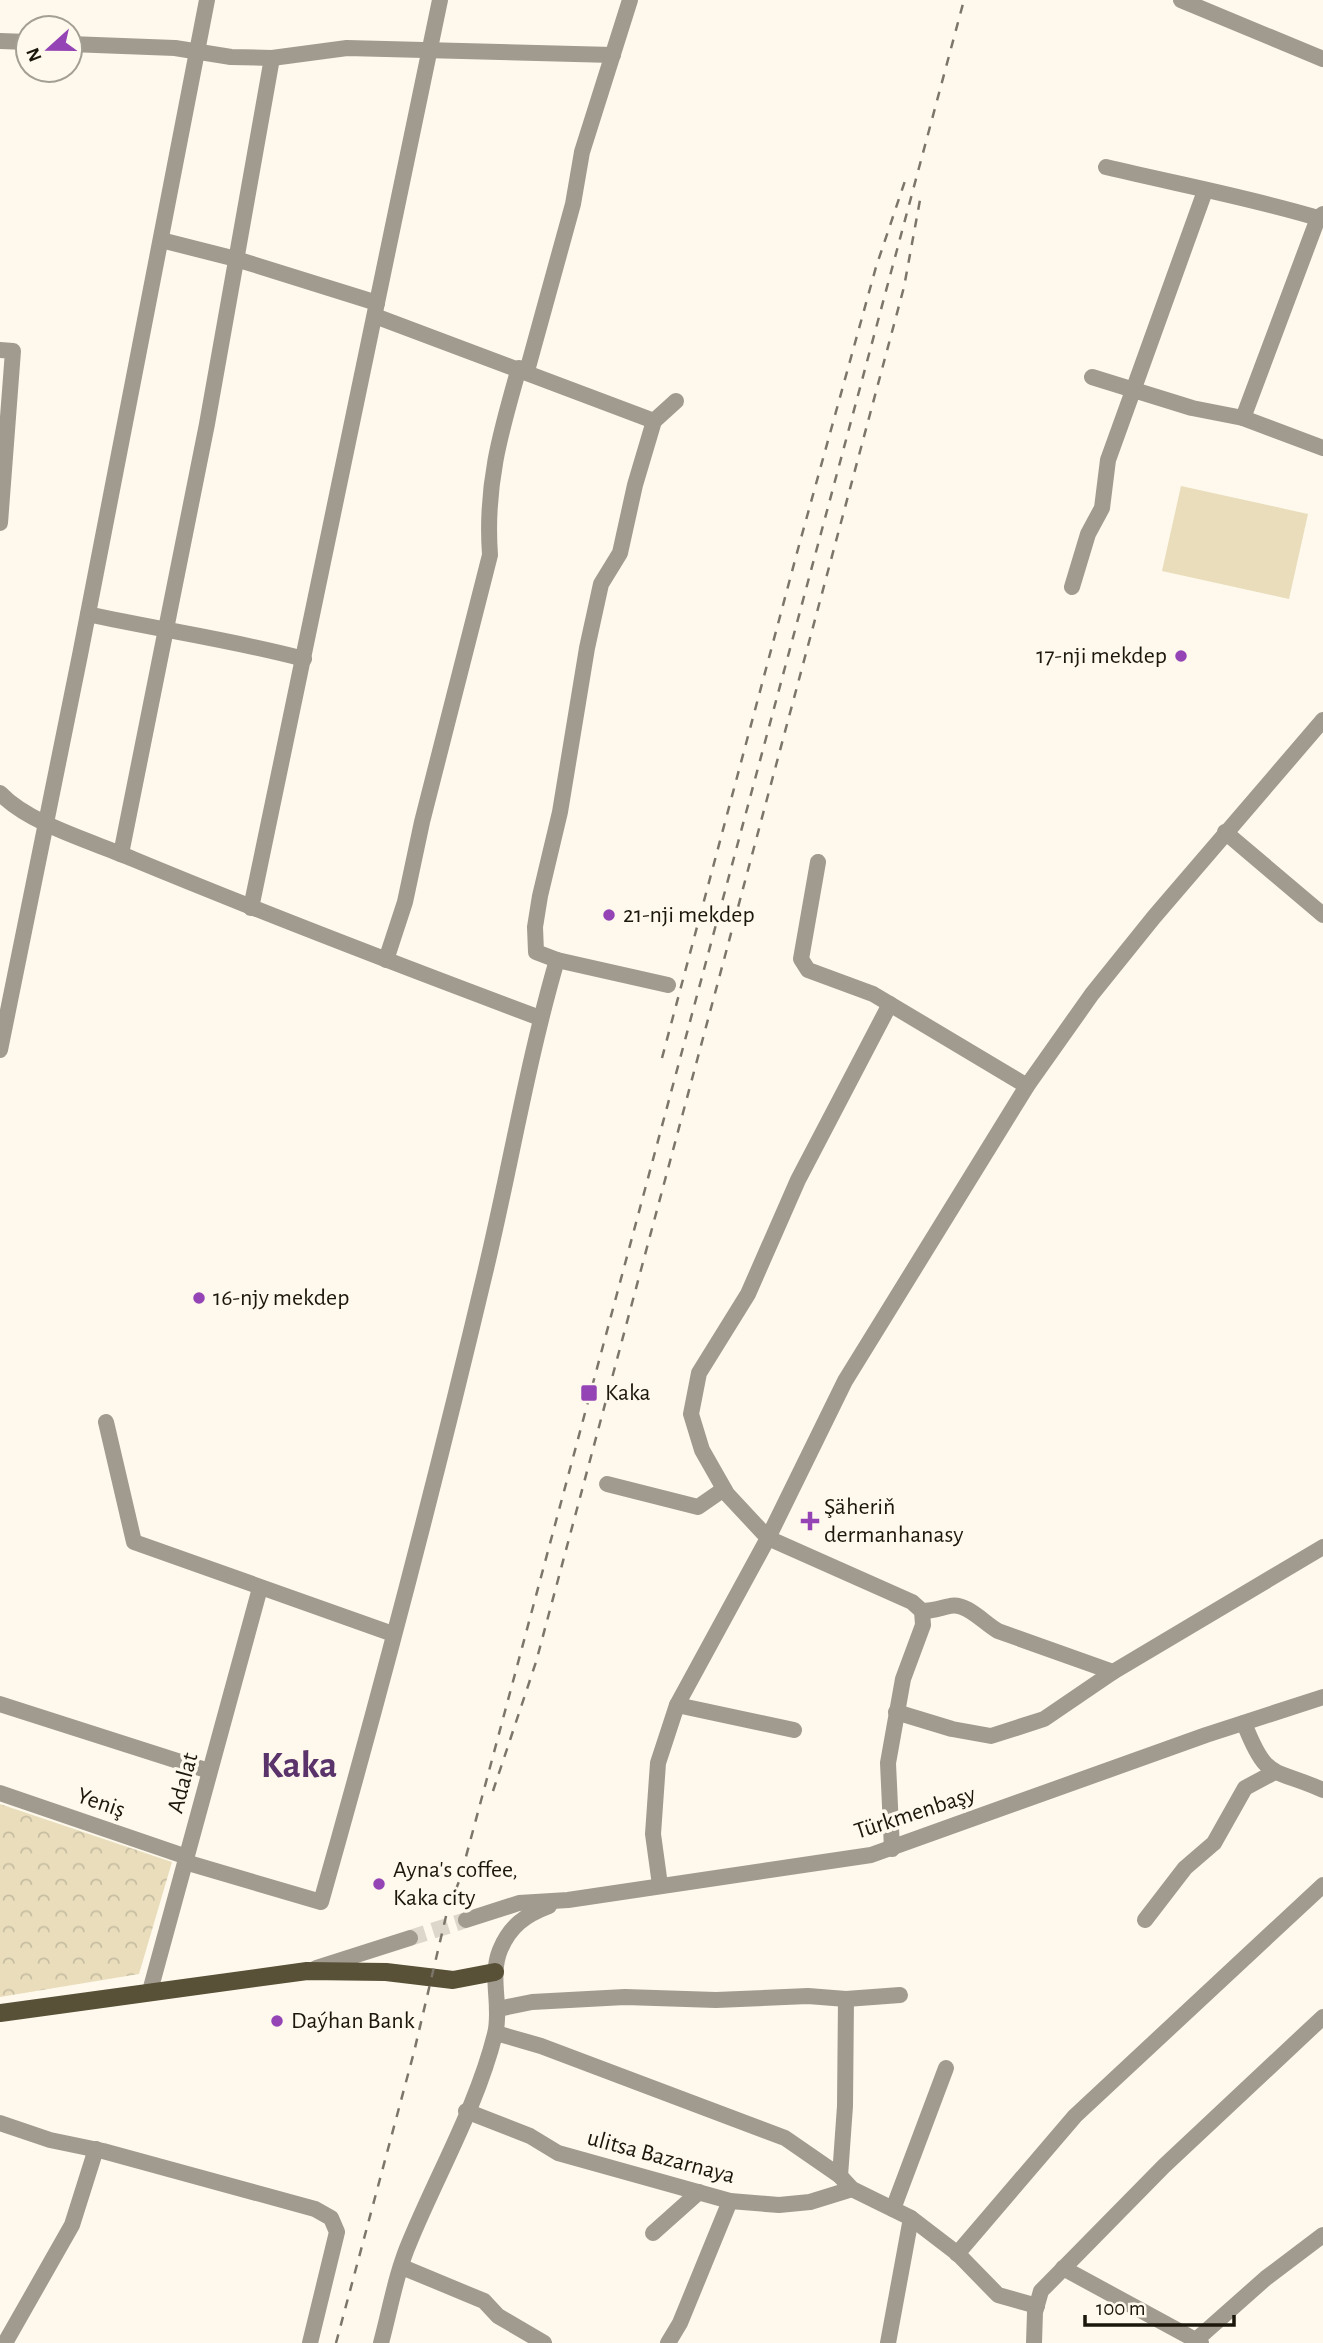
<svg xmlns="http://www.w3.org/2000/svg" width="1323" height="2343" font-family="'Alegreya Sans',sans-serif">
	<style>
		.green { fill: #e9ddbc }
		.park { fill: url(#park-crowns) }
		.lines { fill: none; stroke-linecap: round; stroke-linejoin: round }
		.minor-tunnel { stroke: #dcd7ca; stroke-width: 16; stroke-dasharray: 16 8; stroke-linecap: butt }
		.minor { stroke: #a09b8e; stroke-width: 16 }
		.major { stroke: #585037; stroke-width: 18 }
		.rail { stroke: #7b7669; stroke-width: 2.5; stroke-dasharray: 9 9; stroke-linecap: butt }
		.poi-dot { fill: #9444b5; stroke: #fef9ec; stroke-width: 2.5 }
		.labels { text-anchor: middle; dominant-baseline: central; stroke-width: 7; stroke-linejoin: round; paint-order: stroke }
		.poi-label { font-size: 24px; fill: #1b170a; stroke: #fef9ec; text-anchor: start }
		.street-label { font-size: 24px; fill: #1b170a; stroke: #fef9ec }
		.town-label { font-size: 38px; font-weight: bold; fill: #5a336b; stroke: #fef9ec }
	</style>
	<defs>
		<pattern id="park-crowns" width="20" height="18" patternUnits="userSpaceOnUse" patternTransform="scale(1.75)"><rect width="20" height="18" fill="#e9ddbc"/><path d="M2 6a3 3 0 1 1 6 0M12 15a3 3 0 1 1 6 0" fill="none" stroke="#c7bda0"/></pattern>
	</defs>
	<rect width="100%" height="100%" fill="#fef9ec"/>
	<!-- green -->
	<polygon class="green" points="1181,486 1308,514 1289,599 1162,571"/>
	<!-- park -->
	<polygon class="park" points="0,1804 172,1862 139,1974 0,1997"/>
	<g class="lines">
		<!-- minor-tunnel -->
		<polyline class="minor-tunnel" points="410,1938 466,1920"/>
		<!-- minor -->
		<g class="minor">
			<polyline points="1181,0 1323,59"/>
			<polyline points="0,41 28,42"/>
			<polyline points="70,44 175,48 231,57 272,58 347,48 613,55"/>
			<path d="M1106,167C1177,184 1248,197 1318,218"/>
			<polyline points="161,240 236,259 377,303"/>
			<polyline points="375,316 654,421"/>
			<polyline points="0,350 13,351 0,523"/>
			<polyline points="527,371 573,204 582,152 630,0"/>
			<polyline points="1092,377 1192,408 1243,418 1323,448"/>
			<polyline points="1243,418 1318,218 1323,214"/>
			<polyline points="1072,587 1088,534 1102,508 1108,460 1205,191"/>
			<path d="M88,614C160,630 233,640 304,659"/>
			<path d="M0,793C29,824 94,842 133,859C268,915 404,967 540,1018"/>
			<polyline points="1225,832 1323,915"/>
			<polyline points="121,854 207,424 272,58"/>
			<polyline points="818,862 801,959 808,970 873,994 1027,1086"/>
			<polyline points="251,908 440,0"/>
			<path d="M386,960L405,902L422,822L490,555C485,486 500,434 519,368"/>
			<polyline points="557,960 536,952 535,927 540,896 560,812 587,648 601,584 620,553 635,485 654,421 676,401"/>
			<polyline points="890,1004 798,1180 748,1294 699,1373 691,1414 702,1450 727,1494 768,1538 912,1602 922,1611 923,1625 903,1679 888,1763 892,1849"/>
			<polyline points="0,1050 80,655 207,0"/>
			<polyline points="106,1422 134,1542 393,1634"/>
			<polyline points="607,1484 698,1507 724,1489"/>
			<path d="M922,1611C933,1611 940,1608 950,1606C966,1602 984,1623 998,1631L1113,1672"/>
			<polyline points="0,1704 209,1771"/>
			<polyline points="677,1705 794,1730"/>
			<polyline points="896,1712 952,1729 991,1736 1044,1719 1113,1672 1323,1547"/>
			<path d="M1244,1723C1267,1782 1272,1767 1323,1790"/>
			<polyline points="0,1793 187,1857"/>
			<path d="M185,1862L321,1902C380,1694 435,1484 485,1273C510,1169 527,1063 557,960L668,985"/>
			<polyline points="660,1885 653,1834 658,1763 677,1705 768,1538 845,1381 1027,1086 1092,994 1154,917 1323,720"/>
			<polyline points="466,1920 519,1903 568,1900 871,1855 1206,1735 1323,1697"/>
			<polyline points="1145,1920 1185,1868 1214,1843 1245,1788 1273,1773"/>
			<polyline points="316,1968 410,1938"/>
			<polyline points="150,1991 260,1588"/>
			<polyline points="498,2009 532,2002 625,1997 716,2000 808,1996 846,1999 900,1995"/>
			<polyline points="496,2033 541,2046 785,2138 840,2176 852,2189 911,2218 958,2254 998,2295 1037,2306"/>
			<polyline points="466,2111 530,2136 558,2153 730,2201 779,2205 810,2202 852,2189"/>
			<polyline points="0,2123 50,2140 103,2151 315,2209 331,2218 337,2232 310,2343"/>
			<polyline points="840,2176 845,2106 846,1999"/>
			<polyline points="893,2209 946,2068"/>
			<polyline points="653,2233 699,2192"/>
			<polyline points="957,2254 1075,2116 1323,1885"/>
			<polyline points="402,2267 484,2301 498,2316 544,2343"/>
			<polyline points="1063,2268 1201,2343"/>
			<polyline points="1196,2340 1266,2278 1323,2235"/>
			<polyline points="5,2343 72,2225 96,2149"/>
			<path d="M381,2343C390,2310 396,2273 410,2241C438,2173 477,2106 495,2034C502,2007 489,1977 500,1950C510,1926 525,1915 549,1906"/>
			<polyline points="668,2343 680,2323 730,2201"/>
			<polyline points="888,2343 911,2218"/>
			<polyline points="1034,2343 1035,2312 1041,2291 1164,2166 1323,2017"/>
		</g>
		<!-- major -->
		<polyline class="major" points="0,2013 307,1971 386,1972 453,1980 495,1972"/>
		<!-- rail -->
		<g class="rail">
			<polyline points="662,1058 798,549 876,267 907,175"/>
			<polyline points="493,1791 536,1662 904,287 920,200"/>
			<polyline points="336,2343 414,2052 447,1912 460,1879 964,0"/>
		</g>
	</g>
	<!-- markers -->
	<g class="poi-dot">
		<circle cx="1181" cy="656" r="7"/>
		<circle cx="609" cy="915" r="7"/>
		<circle cx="199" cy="1298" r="7"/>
		<rect x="580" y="1384" width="18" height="18" rx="3.5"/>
		<path d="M806.5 1510.5h7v7h7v7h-7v7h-7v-7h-7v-7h7z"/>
		<circle cx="379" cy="1884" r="7"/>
		<circle cx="277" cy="2021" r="7"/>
	</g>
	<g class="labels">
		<!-- poi labels -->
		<g class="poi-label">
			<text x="1167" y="656" text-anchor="end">17-nji mekdep</text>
			<text x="623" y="915">21-nji mekdep</text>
			<text x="213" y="1298">16-njy mekdep</text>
			<text x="605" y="1393">Kaka</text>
			<text x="824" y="1507">Şäheriň<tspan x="824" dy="28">dermanhanasy</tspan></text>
			<text x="393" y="1870">Ayna's coffee,<tspan x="393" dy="28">Kaka city</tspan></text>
			<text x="291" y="2021">Daýhan Bank</text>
		</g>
		<!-- street labels -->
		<g class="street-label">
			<text transform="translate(183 1783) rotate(-75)">Adalat</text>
			<text transform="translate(101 1803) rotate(19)">Yeniş</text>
			<text transform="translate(915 1813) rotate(-18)">Türkmenbaşy</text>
			<text transform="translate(661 2157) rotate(15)">ulitsa Bazarnaya</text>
		</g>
		<!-- town labels -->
		<g class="town-label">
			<text x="299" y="1766">Kaka</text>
		</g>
	</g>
	<!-- north arrow -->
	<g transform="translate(49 49) rotate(249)"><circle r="33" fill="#fef9ec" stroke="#a39f92" stroke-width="2"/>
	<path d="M0-5L12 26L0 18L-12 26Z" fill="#9444b5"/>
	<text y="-10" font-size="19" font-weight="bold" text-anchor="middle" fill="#1b170a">N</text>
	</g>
	<!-- scale -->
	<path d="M1085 2315v10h149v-10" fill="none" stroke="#1b170a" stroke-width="3.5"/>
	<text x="1096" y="2315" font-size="21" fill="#1b170a" stroke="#fef9ec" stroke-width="5" paint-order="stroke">100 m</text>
</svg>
